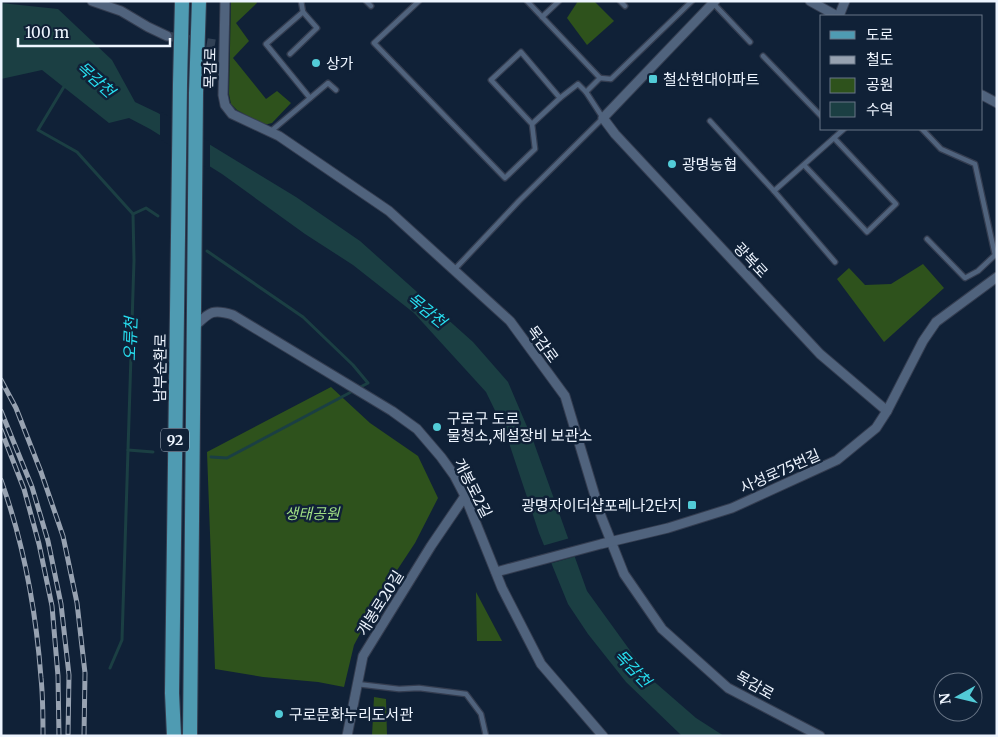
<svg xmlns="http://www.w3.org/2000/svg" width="998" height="737" font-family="Merriweather,'Noto Sans KR',serif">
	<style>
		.green { fill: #2e521c }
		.water { fill: #1b3f43 }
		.pier { fill: #102137 }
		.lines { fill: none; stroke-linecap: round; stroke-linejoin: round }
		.stream { stroke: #1b3f43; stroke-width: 3 }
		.street-tunnel { stroke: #314155; stroke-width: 9; stroke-dasharray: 9 4.5; stroke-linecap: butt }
		.lane-casing { stroke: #343d50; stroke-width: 7 }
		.street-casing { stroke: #343d50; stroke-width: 11 }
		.primary-casing { stroke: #343d50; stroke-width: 16 }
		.lane { stroke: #50637d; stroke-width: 4.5 }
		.street { stroke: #50637d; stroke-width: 9 }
		.primary { stroke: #4f9bb2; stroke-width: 14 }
		.rail-casing { stroke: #97a2b1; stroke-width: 5 }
		.rail { stroke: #102137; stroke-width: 3; stroke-dasharray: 9; stroke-linecap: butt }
		.poi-dot { fill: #52cbd7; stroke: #102137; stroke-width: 2 }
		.labels { text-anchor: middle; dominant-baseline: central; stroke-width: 5; stroke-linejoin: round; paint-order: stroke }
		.shield { fill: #102137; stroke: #abb5c3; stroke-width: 1 }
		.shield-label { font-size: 14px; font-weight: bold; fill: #eef5ff }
		.poi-label { font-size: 15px; fill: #eef5ff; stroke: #102137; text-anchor: start }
		.street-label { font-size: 15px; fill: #eef5ff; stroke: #102137 }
		.park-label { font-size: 15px; font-style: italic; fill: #a0df84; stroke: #102137 }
		.water-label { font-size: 16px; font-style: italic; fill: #27dff0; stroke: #102137 }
	</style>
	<rect width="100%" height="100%" fill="#102137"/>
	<!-- green -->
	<g class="green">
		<polygon points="231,1 256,1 257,3 236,23 249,41 233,58 266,99 277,91 291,103 272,123 264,125 237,110 231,104 229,94"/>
		<polygon points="578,1 594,1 614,21 587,45 567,18"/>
		<polygon points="923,264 944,288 884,342 837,279 849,268 865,285 891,284"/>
		<polygon points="331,387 370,423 418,456 438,498 415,543 380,596 354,645 344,687 318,682 263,677 215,669 207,452"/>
		<polygon points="476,592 502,641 477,641"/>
		<polygon points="374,697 386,699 387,736 372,736"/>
	</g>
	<!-- water -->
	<polygon class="water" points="1,3 58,9 112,60 135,102 158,113 296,197 360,241 473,342 508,382 534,443 587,591 650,678 696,718 724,736 682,736 680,734 626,682 588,634 568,604 539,533 505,431 486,392 414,313 353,265 305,234 222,174 150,129 129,118 109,123 42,70 1,79"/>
	<!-- pier -->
	<g class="pier">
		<polygon points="160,111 210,142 210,170 160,139"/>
		<polygon points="570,538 577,556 549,564 542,546"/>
	</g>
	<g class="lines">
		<!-- stream -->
		<g class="stream">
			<polyline points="65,85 38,130 77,152 133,214 134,260 122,640 110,668"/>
			<polyline points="133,214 146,208 158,216"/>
			<polyline points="207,251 303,317 353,365 368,383 227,458 211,457"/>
			<polyline points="128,450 153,452"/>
		</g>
		<!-- street-tunnel -->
		<polyline class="street-tunnel" points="167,36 215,44"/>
		<defs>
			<g id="lane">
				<polyline points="301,1 303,12 266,44 310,98"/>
				<polyline points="366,1 371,6"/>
				<polyline points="419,1 374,43 505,178 535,149 532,124 491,80 521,52 560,98 532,124"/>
				<polyline points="527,1 600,78 586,92"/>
				<polyline points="620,1 625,6"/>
				<polyline points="713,3 750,42"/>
				<polyline points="542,17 559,1"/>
				<polyline points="290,54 317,28 303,12"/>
				<polyline points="763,56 822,117"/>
				<polyline points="600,78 611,79 692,1"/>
				<polyline points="710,121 774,191 835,262"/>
				<polyline points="922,129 941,149 975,164 995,255 978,271 965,278 927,239"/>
				<polyline points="270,132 328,83 336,90"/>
				<polyline points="804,165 867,232 896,204 834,138"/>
				<polyline points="774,191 844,129"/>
				<polyline points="454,270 519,201 603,118 586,92 578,84 560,98"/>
				<polyline points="357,684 399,689 419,688 466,694 481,714 486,736"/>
			</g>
			<g id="street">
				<polyline points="92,1 121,11 148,27 167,36"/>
				<polyline points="225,1 223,95 225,105 232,114 279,136 389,211 510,321 565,396 601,516 624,574 662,629 728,688 820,736"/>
				<polyline points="715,1 603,118 615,134 820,354 887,411"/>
				<polyline points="810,1 837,16"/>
				<polyline points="839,16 845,1"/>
				<polyline points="982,95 997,103"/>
				<path d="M194,327C209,313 211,308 233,315L392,411L417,429L441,457L454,475L465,496L502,588L541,664L603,736"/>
				<polyline points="496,572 601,544 668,528 732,508 837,460 876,428 887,411 923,341 936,322 997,277"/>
				<polyline points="347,736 363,656 431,546 465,496"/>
			</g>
			<g id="primary">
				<polyline points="174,736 172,693 180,84 182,1"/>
				<polyline points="190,736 196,93 199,1"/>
			</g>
		</defs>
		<!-- lane casing -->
		<use href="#lane" class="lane-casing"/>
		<!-- street casing -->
		<use href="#street" class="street-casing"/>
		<!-- primary casing -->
		<use href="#primary" class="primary-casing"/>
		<!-- lane -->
		<use href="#lane" class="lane"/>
		<!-- street -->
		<use href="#street" class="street"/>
		<!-- primary -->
		<use href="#primary" class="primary"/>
		<defs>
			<g id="rail">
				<polyline points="1,380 16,408 41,472 63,536 77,603 85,673 84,736"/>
				<polyline points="1,411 32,487 48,541 61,604 69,675 68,736"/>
				<polyline points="1,430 24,489 39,544 52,606 58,676 59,736"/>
				<path d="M1,480C24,544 36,611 41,678C43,697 43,717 43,736"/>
			</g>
		</defs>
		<!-- rail casing -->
		<use href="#rail" class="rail-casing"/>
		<!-- rail -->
		<use href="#rail" class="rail"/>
	</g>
	<!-- markers -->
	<g class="poi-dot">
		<circle cx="316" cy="63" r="5"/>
		<rect x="648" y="74" width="10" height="10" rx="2.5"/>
		<circle cx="672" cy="164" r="5"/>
		<circle cx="437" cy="427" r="5"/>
		<rect x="687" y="500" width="10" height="10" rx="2.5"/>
		<circle cx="279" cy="714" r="5"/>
	</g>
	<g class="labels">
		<!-- shield labels -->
		<rect class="shield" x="161" y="428.5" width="28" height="23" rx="4"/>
		<g class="shield-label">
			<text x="175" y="440">92</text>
		</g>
		<!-- poi labels -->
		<g class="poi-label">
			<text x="326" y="63">상가</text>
			<text x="663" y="79">철산현대아파트</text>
			<text x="682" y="164">광명농협</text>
			<text x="447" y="418">구로구 도로<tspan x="447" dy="17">물청소,제설장비 보관소</tspan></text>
			<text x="682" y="505" text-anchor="end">광명자이더샵포레나2단지</text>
			<text x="289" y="714">구로문화누리도서관</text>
		</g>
		<!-- street labels -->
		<g class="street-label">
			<text transform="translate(210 68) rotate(-89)">목감로</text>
			<text transform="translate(751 260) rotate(47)">광복로</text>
			<text transform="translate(543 344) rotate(54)">목감로</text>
			<text transform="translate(160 368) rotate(-89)">남부순환로</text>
			<text transform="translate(780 471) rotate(-24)">사성로75번길</text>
			<text transform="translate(473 488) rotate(63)">개봉로2길</text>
			<text transform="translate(380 603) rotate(-58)">개봉로20길</text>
			<text transform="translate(755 685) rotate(29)">목감로</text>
		</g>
		<!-- park labels -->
		<g class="park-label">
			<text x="312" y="513">생태공원</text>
		</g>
		<!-- water labels -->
		<g class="water-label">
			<text transform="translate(96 79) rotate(42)">목감천</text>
			<text transform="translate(427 310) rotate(39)">목감천</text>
			<text transform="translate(130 339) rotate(-88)">오류천</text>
			<text transform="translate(633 668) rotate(46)">목감천</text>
		</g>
	</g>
	<!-- border -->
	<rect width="998" height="737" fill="none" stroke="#eef5ff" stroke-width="5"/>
	<!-- legend -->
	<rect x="820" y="15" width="162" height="115" fill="#102137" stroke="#697687"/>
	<rect x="830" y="31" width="25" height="8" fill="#4f9bb2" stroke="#697687"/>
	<text x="866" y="40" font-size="15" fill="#eef5ff">도로</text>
	<rect x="830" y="56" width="25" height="8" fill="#97a2b1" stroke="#697687"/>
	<text x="866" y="65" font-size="15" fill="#eef5ff">철도</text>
	<rect x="830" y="78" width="25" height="15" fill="#2e521c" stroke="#697687"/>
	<text x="866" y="90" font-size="15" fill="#eef5ff">공원</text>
	<rect x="830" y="102" width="25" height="15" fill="#1b3f43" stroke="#697687"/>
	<text x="866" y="115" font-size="15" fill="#eef5ff">수역</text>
	<!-- north arrow -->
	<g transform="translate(958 697) rotate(262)"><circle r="24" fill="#102137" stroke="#697687"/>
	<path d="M0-4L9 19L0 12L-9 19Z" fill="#52cbd7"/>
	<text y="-8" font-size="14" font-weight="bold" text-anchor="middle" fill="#eef5ff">N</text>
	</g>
	<!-- scale -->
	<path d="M18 38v8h152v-8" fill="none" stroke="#eef5ff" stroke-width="2.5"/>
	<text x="25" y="38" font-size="15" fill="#eef5ff" stroke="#102137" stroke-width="4" paint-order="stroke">100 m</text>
</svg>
